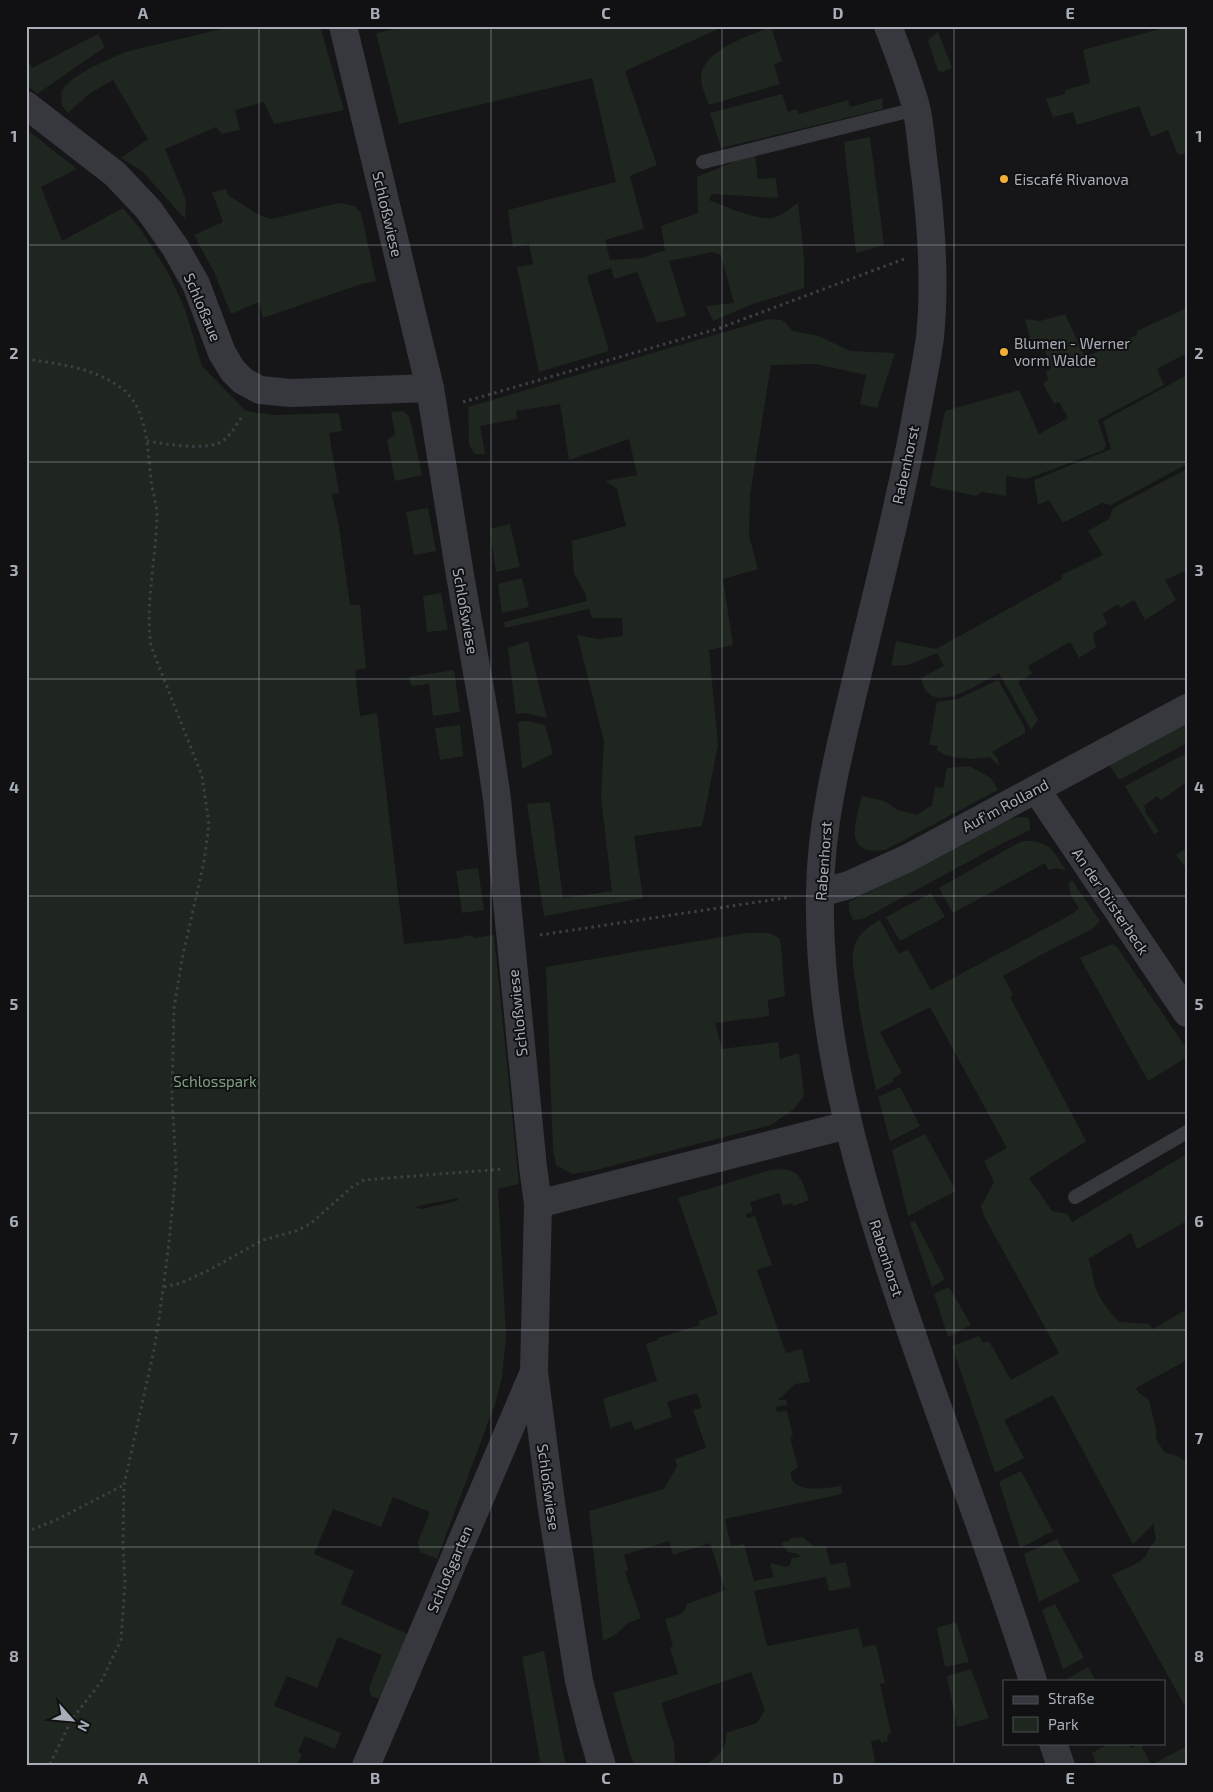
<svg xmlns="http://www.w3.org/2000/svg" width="1213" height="1792" font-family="'Exo 2',sans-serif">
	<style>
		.green { fill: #1e261f; fill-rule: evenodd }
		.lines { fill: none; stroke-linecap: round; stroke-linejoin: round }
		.path { stroke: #3d3f44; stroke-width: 3; stroke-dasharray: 2.5 4; stroke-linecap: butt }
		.service { stroke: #37383d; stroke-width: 14 }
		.minor { stroke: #37383d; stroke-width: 28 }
		.grid { fill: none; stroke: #a8adb8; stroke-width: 1; stroke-opacity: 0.55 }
		.poi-dot { fill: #f2b134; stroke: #111113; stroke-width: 2 }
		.labels { text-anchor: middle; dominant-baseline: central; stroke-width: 4; stroke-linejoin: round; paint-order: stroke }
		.poi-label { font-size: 15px; fill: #a8adb8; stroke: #111113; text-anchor: start }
		.street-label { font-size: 15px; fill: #a8adb8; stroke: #111113 }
		.park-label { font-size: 15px; fill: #7fa381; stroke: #111113 }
		.neatline { fill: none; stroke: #a8adb8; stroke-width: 2 }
		.grid-label { font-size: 16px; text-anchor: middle; font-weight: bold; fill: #a8adb8 }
	</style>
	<rect width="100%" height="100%" fill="#161618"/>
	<!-- green -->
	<g class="green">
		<polygon points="234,26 320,26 344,110 274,124 264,102 235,110 240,130 222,134 216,127 165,149 186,200 185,219 142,171 121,158 148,139 113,80 89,94 68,113 62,106 61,93 65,86 74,78 92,67 125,52"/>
		<path d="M408,26H725L625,71L657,165L630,176L644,229L605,240L610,260L642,258L665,250L661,226L698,213L697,177L755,153L758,179L776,178L778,198L712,194L709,200C726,206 761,224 778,216C785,213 792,207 798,203L804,257V288L750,305L713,321L706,306L734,303L721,255L712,252L669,261L686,316L657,323L637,272L614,279L611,268L587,276L609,351L539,372L517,267L533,264L529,244L513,247L508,210L616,182L592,78L399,124L376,33Z"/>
		<polygon points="1170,26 1187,26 1187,153 1178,155 1168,130 1151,137 1139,106 1077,125 1073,112 1053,117 1046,99 1065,94 1065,90 1090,83 1083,50"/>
		<path d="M771,27L782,61L774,65L780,84L709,105C706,96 700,85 701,76C704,49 750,36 771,27Z"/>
		<polygon points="938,32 952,68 943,72 938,71 928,40"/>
		<polygon points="98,34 105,47 37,94 26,84 26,58 32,68"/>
		<polygon points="782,94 788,112 796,109 799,114 848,100 850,107 882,98 883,109 721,148 710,113"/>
		<path d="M26,129L77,169L41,187L62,241L123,208L142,231L169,274L185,309L202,366L246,411L274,415L339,413L342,431L329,433L339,493L332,494L339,527L350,605H360L366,668L355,670L360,716L377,713L404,944L460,938L470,935L475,938L494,935L519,1184L498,1189L506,1335L502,1378L495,1404L437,1559L420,1552L418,1542L430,1512L393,1497L381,1527L333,1509L314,1554L354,1571L341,1604L410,1635L381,1700L371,1696L369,1688L382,1655L338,1637L317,1688L287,1676L274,1706L341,1733L335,1749L305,1736L298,1752L302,1754L297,1766H26ZM458,1198L457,1201L422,1209L414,1207Z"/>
		<polygon points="870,137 884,245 856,253 844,142"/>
		<polygon points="226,189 228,195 259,215 271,219 339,203 355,206 361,213 376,281 361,284 263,318 259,302 231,314 215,274 194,235 223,222 212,192"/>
		<polygon points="1187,308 1187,353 1157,369 1164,385 1098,420 1106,445 1104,450 1027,479 1006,476 1006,496 982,492 976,496 930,486 945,411 1019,390 1039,434 1068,418 1059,402 1054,404 1043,384 1048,380 1046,371 1051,369 1043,344 1032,347 1025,319 1040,321 1065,314 1085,357 1137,335 1137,331"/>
		<polygon points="769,319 782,320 793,331 819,336 850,351 895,353 877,408 860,404 866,375 816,364 771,365 750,495 749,536 758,569 723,579 733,645 709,650 718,745 702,826 634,836 643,898 544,916 527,804 550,802 563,898 612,891 601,797 604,741 577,635 599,639 623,636 622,618 592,618 589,609 505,628 504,622 587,601 585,593 574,574 572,541 626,526 617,489 605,481 637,475 629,439 569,460 560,404 516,411 517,419 480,426 485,454 475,454 469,445 468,407"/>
		<polygon points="1187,375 1187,464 1111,505 1102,503 1066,521 1063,522 1061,520 1049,500 1038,505 1034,480 1111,449 1103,421"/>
		<polygon points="402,411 407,414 410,419 422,475 395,481 387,440 395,434 391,412"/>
		<path d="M1187,469V570L1165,580L1176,600L1145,620L1134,600L1120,608L1118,604L1102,614L1107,622L1105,626L1093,633L1096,647L1079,658L1070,642L1028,666L1032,674L1018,682L1038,720L1031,730L999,673C982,681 944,710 927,692C924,689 922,682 921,678L944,666L937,653L908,665L891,666L896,641L936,649L1062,579V575L1103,555L1088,531L1109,519L1113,508Z"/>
		<polygon points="428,508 436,551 414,555 406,512"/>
		<polygon points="510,524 520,567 496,572 490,529"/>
		<polygon points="522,578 529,607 502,613 498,584"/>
		<polygon points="441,593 448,630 427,632 423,596"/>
		<polygon points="528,641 547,718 525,713 516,714 508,648"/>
		<polygon points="454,670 460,712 433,716 429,684 411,686 409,677"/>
		<path d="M998,680L1025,728V733L992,752L998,759L999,766L990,757C978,760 944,760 937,749L938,746L929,745L937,702L957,699Z"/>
		<polygon points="527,721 545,725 553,754 522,769 518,722"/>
		<polygon points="1187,721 1187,743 1119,780 1108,763"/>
		<polygon points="460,725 463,756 440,760 435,728"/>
		<polygon points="1187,753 1187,782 1161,800 1157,796 1144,806 1146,810 1145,812 1159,831 1154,834 1125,786"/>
		<path d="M969,766L991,778L998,790L885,850C842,856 856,821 862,796L884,801L898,810L917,815L932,805L935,787L943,788L947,768Z"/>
		<polygon points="1021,817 1028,818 1030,823 1030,830 1001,844 863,919 853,920 849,911 849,902 1009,819"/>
		<path d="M1024,841C1051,841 1052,850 1066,870L1056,868L1048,870L1045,863L953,913L939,888L1018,843Z"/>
		<polygon points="1187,848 1187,869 1176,855"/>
		<polygon points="478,868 484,910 462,913 456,871"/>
		<path d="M1072,880L1100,921L1091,930L1050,950L1003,976L1013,994L1010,997L1086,1141L1029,1178L1052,1211L1067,1214L1072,1222L1187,1154V1221L1137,1249L1131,1233L1088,1259C1092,1267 1092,1274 1094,1282C1097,1297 1109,1311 1119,1322L1149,1324L1153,1329L1187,1309V1360L1136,1388L1138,1392L1149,1400L1156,1429V1439L1164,1452C1173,1455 1182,1456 1187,1464V1710L1112,1575C1122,1570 1134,1566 1143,1559C1149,1554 1147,1548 1155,1542C1157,1536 1153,1530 1154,1523L1133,1544L1053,1395L1004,1420L1024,1458L995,1473L952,1346L979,1336L983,1343L989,1341L1011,1380L1059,1353L984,1216L981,1206L994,1182L984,1161L1007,1148L930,1007L880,1032L902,1073L893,1078V1082L876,1090C868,1055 860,1020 856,984C854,975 852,964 853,954C854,937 867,927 880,920L899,954L908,949L931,990L1074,913L1079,908L1071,896L1068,883Z"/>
		<polygon points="931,893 945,917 900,941 886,917"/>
		<polygon points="746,933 769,933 779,938 781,946 785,996 768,1000 769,1016 715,1023 722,1049 778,1042 780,1059 799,1053 804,1096 794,1109 771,1125 596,1170 572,1174 556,1165 553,1150 546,967"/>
		<polygon points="1112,944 1117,947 1187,1049 1187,1057 1148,1081 1080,958"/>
		<polygon points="900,1087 920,1126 890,1141 878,1097"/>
		<polygon points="925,1134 956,1191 908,1216 892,1150"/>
		<path d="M771,1170C800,1167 801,1177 809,1200L793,1206L792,1203L783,1206L779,1193L750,1202L753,1212L746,1214L747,1218L755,1216L772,1265L757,1270L786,1353L802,1349L810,1382L795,1384L778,1400H786L787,1405L776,1407L777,1412L787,1411L793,1436L790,1437L798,1467L791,1472C790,1495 827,1488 841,1486L842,1494L725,1519L731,1546L744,1544L754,1581L774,1577L770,1563L786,1567L790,1565L792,1558L800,1557L798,1554L788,1552L781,1543L789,1541L791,1538L803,1537L813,1546H826L830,1565L846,1562L851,1587L829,1591L826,1577L754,1591L767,1646L858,1628L863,1647L876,1645L885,1683L880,1684L891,1733L887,1735L888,1741L881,1743L880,1739L871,1742L876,1765L890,1762L891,1766H703C717,1758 727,1750 726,1733L757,1723L765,1710L751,1672L661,1703L675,1746L674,1749L676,1766H635L630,1754L613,1693L678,1674L670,1648L673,1646L665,1619C675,1616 685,1616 687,1604L725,1590L710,1543L673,1555L669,1541L624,1555L628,1570L625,1572L641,1618L628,1623L615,1635L603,1641L589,1511L664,1489L677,1466L675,1459L706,1448L693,1410L702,1408L697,1393L667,1402L672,1417L635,1430L631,1421L610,1428L603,1399L657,1381L646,1344L658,1340V1338L700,1325L698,1321L718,1314L678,1198Z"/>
		<polygon points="915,1221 945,1279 932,1287 910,1223"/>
		<polygon points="949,1287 971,1325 948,1337 934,1294"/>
		<polygon points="1021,1471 1053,1531 1020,1548 999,1482"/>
		<polygon points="1057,1539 1080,1581 1039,1602 1024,1554"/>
		<polygon points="1055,1604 1084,1658 1063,1669 1042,1610"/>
		<polygon points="956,1622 969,1662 945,1667 937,1628"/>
		<polygon points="544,1651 565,1762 566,1766 541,1766 522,1657"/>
		<polygon points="1088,1667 1096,1681 1068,1681 1067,1679"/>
		<polygon points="971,1669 989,1718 957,1727 947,1676"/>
		<polygon points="1110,1743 1128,1743 1131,1748 1141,1744 1151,1765 1187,1746 1187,1766 1097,1766 1092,1753"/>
	</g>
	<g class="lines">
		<!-- path -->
		<g class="path">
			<path d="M26,359C58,364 90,367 117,385C148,404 147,447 151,479C152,491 157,504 157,516C156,560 145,603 151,646L202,776L209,824L204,862L182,959L174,1008L172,1095L176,1170L169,1243L159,1319L154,1350L124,1485L123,1542L125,1583L121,1640L101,1682L72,1719L49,1766"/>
			<polyline points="463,402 717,329 904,259"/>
			<path d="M147,441C166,444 209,452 224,440C232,434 237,423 243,415"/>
			<polyline points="540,935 791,897"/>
			<polyline points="164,1287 181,1283 207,1271 263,1240 296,1231 310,1224 352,1187 364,1180 503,1169"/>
			<polyline points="26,1532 56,1520 124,1485"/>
		</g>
		<!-- service -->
		<g class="service">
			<polyline points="703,162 916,109"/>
			<polyline points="1075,1197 1187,1132"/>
		</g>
		<!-- minor -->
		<g class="minor">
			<polyline points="343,26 430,388 460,575 485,718 497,799 533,1167 538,1204 534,1372 551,1503 579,1681 591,1728 602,1766"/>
			<path d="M888,26C898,52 909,80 916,107C920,124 921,141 923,158C931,217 936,278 930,337C927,360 922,383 918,405C902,495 879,583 858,672C841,744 821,817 820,891C817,1028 855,1164 898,1293C941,1423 992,1550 1033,1681"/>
			<polyline points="26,105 115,174 149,210 175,247 196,284 222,353 233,371 243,381 260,390 291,393 430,388"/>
			<polyline points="1036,789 1187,1013"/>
			<polyline points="820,893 849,885 908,858 1187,708"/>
			<polyline points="538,1204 848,1125"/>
			<polyline points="1053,1743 1061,1766"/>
			<polyline points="366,1766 533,1374"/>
		</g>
	</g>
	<!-- grid -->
	<path class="grid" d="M259,26V1766M491,26V1766M722,26V1766M954,26V1766M26,245H1187M26,462H1187M26,679H1187M26,896H1187M26,1113H1187M26,1330H1187M26,1547H1187"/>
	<!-- markers -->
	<g class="poi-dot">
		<circle cx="1004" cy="179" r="5"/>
		<circle cx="1004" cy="352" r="5"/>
	</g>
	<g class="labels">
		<!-- poi labels -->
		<g class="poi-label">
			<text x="1014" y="179">Eiscafé Rivanova</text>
			<text x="1014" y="343">Blumen - Werner<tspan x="1014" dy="17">vorm Walde</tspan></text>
		</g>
		<!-- street labels -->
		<g class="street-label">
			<text transform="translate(388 214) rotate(77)">Schloßwiese</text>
			<text transform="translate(203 307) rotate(67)">Schloßaue</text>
			<text transform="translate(905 465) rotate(-78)">Rabenhorst</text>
			<text transform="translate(466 611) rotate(80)">Schloßwiese</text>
			<text transform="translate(1005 805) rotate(-28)">Auf'm Rolland</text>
			<text transform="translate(823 861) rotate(-86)">Rabenhorst</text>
			<text transform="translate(1111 901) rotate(56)">An der Düsterbeck</text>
			<text transform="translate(517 1013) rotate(-96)">Schloßwiese</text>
			<text transform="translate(887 1258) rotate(72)">Rabenhorst</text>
			<text transform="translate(549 1487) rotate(82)">Schloßwiese</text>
			<text transform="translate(449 1569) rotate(-67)">Schloßgarten</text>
		</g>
		<!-- park labels -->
		<g class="park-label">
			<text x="215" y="1081">Schlosspark</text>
		</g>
	</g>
	<!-- border -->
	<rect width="1213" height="1792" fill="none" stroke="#111113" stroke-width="55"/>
	<!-- legend -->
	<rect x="1003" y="1680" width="162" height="65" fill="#111113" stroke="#4d4f55"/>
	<rect x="1013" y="1696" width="25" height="8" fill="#37383d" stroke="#4d4f55"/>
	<text x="1048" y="1704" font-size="15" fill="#a8adb8">Straße</text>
	<rect x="1013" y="1717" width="25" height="15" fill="#1e261f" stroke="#4d4f55"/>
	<text x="1048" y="1730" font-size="15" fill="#a8adb8">Park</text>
	<!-- north arrow -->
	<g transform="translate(72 1720) rotate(117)" stroke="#111113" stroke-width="4" paint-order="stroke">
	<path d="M0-4L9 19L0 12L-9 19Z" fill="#a8adb8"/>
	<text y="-8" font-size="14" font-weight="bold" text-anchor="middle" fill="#a8adb8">N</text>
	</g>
	<rect x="28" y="28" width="1158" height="1736" class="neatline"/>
	<g class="grid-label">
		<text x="143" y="19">A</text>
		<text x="375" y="19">B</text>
		<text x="606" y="19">C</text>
		<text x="838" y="19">D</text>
		<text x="1070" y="19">E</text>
		<text x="14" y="142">1</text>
		<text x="1199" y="142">1</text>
		<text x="14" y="359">2</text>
		<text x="1199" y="359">2</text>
		<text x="14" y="576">3</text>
		<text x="1199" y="576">3</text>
		<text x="14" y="793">4</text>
		<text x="1199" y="793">4</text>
		<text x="14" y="1010">5</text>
		<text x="1199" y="1010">5</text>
		<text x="14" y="1227">6</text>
		<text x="1199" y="1227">6</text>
		<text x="14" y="1444">7</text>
		<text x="1199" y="1444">7</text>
		<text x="14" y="1662">8</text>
		<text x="1199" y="1662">8</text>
		<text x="143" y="1784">A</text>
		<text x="375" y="1784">B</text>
		<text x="606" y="1784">C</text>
		<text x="838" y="1784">D</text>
		<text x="1070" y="1784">E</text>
	</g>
</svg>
